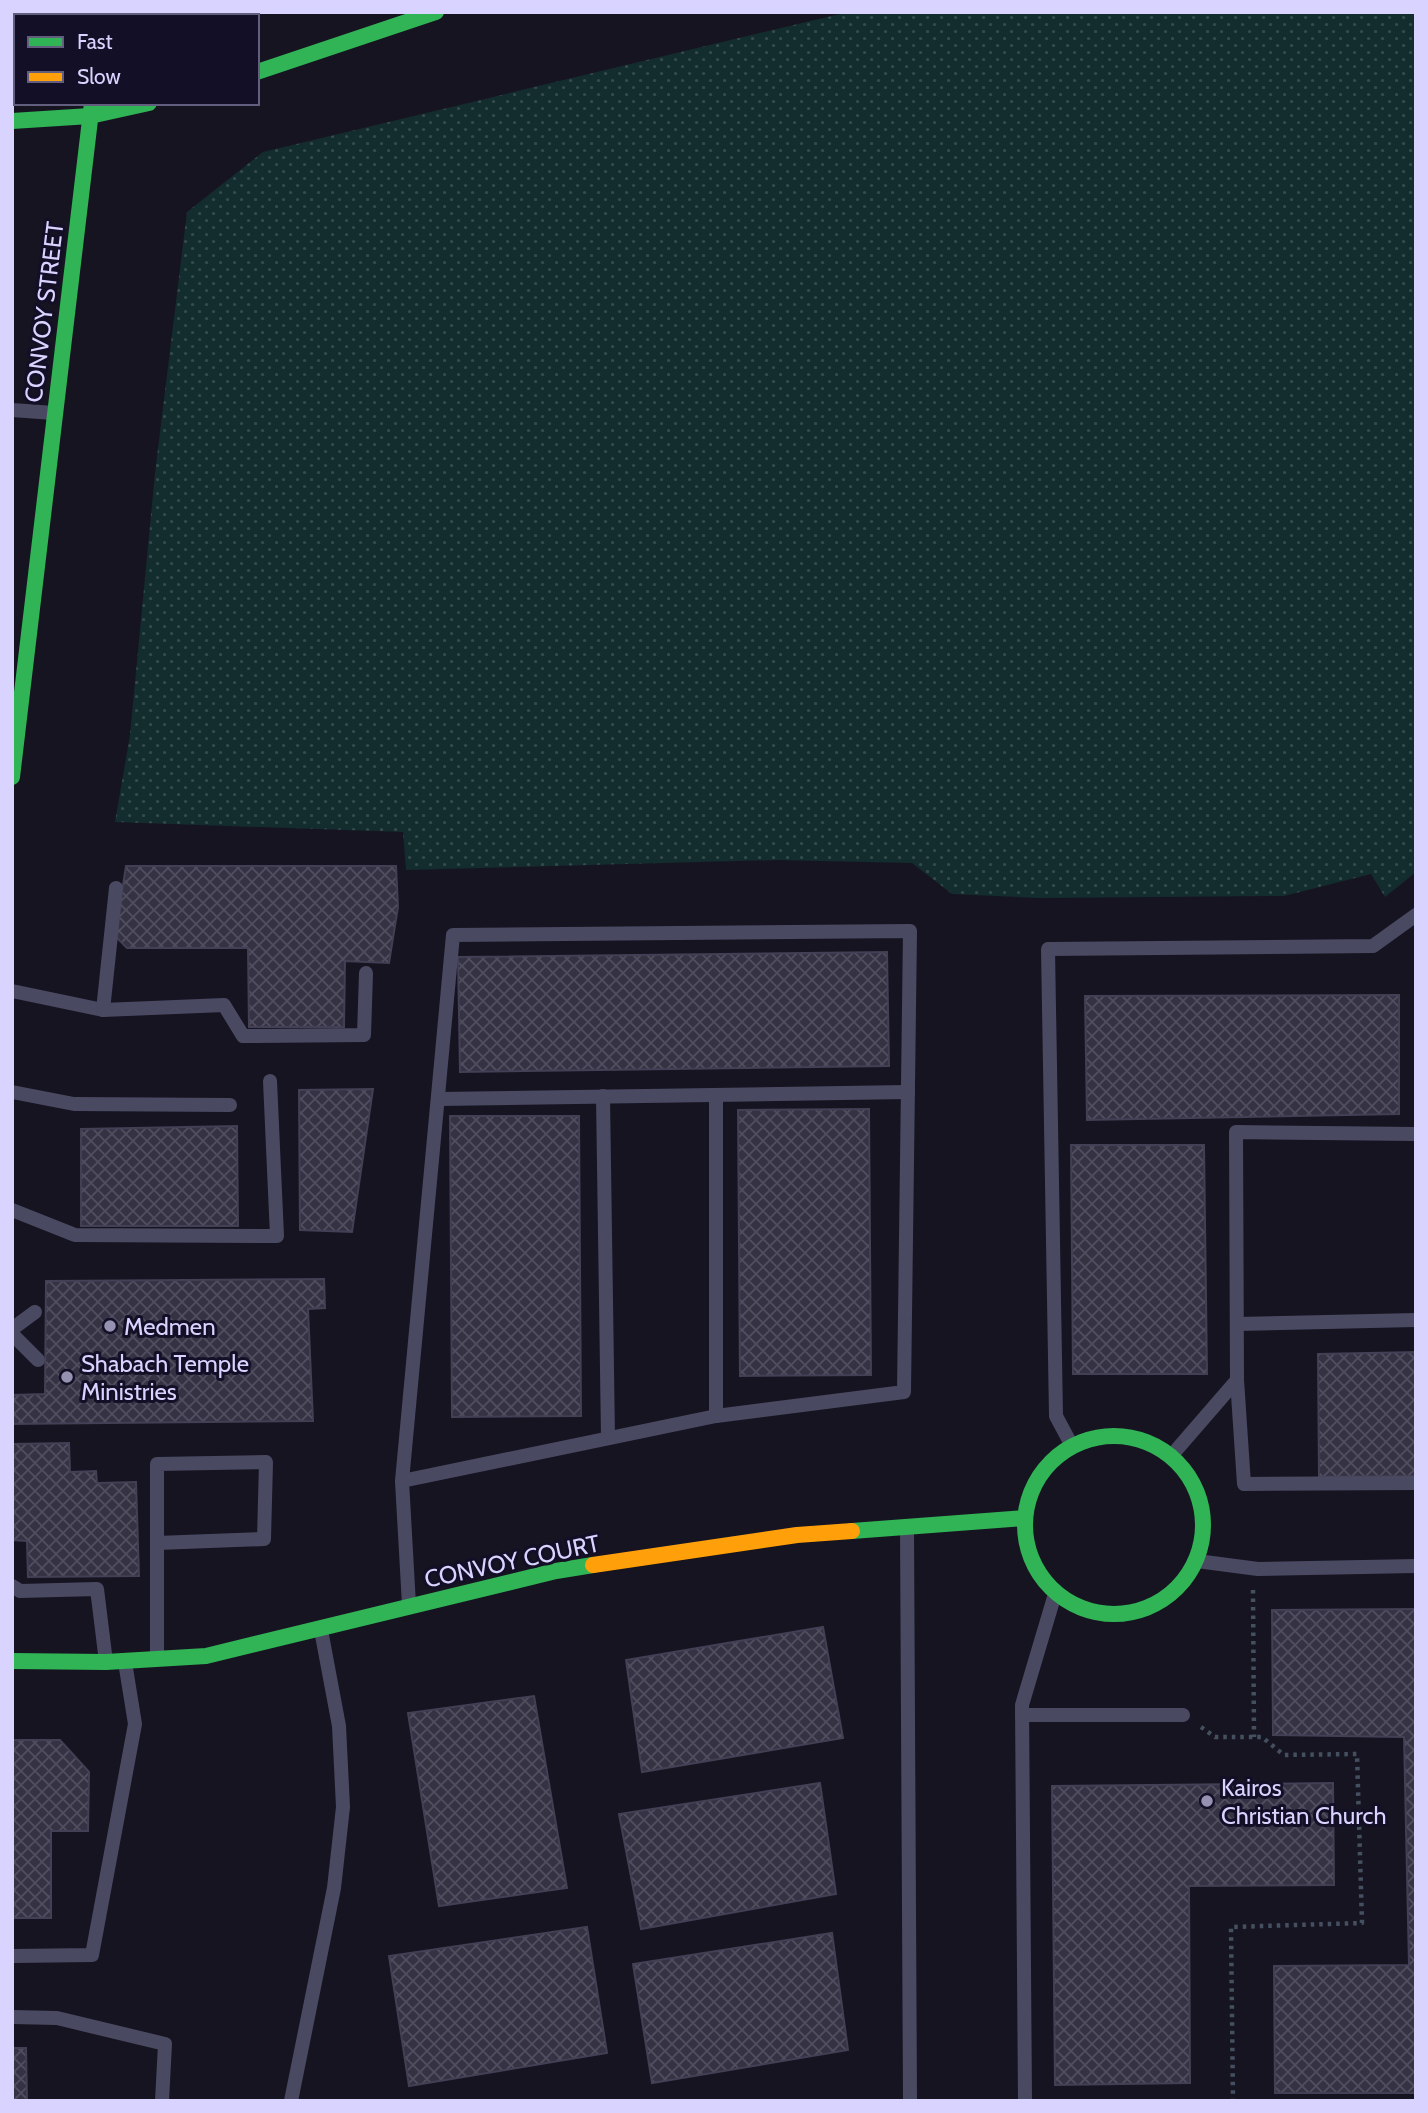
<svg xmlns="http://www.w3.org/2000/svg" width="1428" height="2113" font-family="Cabin,sans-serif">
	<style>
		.grass { fill: url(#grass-dots) }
		.building { fill: url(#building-cross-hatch); stroke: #433f54; stroke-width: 2 }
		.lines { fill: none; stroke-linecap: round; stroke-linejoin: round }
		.path { stroke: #44505f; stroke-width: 4.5; stroke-dasharray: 3.5 5; stroke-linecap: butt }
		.lane { stroke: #4a4962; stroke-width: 14 }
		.fast { stroke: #30b455; stroke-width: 16 }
		.slow { stroke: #ff9f0a; stroke-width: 16 }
		.poi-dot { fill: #9591b1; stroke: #130f26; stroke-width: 2.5 }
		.labels { text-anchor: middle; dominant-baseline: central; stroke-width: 6; stroke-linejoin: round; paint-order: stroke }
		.street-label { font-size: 24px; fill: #d9d4ff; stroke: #130f26 }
		.poi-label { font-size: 24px; fill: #d9d4ff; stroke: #130f26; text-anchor: start }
	</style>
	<defs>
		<pattern id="grass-dots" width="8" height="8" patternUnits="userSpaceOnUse" patternTransform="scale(1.75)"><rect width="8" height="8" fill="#132c2d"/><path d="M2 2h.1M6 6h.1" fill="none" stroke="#354a4c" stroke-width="1.8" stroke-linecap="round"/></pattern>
		<pattern id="building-cross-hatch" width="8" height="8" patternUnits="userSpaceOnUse" patternTransform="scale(1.75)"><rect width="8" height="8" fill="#343243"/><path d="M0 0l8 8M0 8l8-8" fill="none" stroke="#514f5f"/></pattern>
	</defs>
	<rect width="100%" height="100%" fill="#161421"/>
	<!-- grass -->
	<polygon class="grass" points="848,12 1416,12 1416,872 1385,897 1371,874 1284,896 1040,898 952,894 912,863 777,860 406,870 403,832 115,822 130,735 155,473 187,212 263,152"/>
	<!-- building -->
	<g class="building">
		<polygon points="126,866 396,866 398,907 389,963 345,961 344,1027 249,1027 248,948 127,948 115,936"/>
		<polygon points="887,952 889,1066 460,1072 458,957"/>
		<polygon points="1399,995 1399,1114 1087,1120 1085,996"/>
		<polygon points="373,1089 352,1232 300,1230 299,1090"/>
		<polygon points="869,1109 871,1375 740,1376 738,1110"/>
		<polygon points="450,1116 579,1116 581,1416 452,1417"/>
		<polygon points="237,1126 238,1226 81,1226 81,1129"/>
		<polygon points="1071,1145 1204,1145 1207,1374 1073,1374"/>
		<polygon points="324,1279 325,1308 308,1309 313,1421 12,1424 12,1395 45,1394 46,1281"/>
		<polygon points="1416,1352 1416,1476 1319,1477 1318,1354"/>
		<polygon points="69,1443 70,1472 96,1471 97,1483 136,1482 139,1576 28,1577 27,1541 12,1540 12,1444"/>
		<polygon points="1416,1609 1416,2093 1275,2093 1274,1966 1409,1965 1404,1737 1273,1735 1272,1610"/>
		<polygon points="823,1627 843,1738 642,1772 626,1660"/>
		<polygon points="534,1696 567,1888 439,1906 408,1713"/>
		<polygon points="12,1740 60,1740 89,1772 88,1831 51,1831 51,1918 12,1918"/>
		<polygon points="820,1783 836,1894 641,1929 619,1814"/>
		<polygon points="1333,1783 1334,1885 1189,1886 1190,2083 1055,2085 1052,1786"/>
		<polygon points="587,1927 607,2053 409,2086 389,1956"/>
		<polygon points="832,1933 848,2050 652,2083 633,1964"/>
		<polygon points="12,2048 26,2048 27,2101 12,2101"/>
	</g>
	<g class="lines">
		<!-- path -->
		<g class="path">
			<polyline points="1253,1590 1254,1737"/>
			<polyline points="1201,1727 1215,1737 1262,1737 1284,1755 1357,1754 1362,1923 1231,1927 1233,2101"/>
		</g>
		<!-- lane -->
		<g class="lane">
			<polyline points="12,410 54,413"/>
			<polyline points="12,991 103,1010 224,1005 243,1036 364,1035 366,973"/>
			<polyline points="103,1010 116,888"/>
			<polyline points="12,1092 74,1104 230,1105"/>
			<polyline points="716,1095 716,1416"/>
			<polyline points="603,1096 608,1438"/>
			<polyline points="438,1099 908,1092"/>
			<polyline points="12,1210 75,1235 277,1236 270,1081"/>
			<polyline points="1237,1324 1416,1320"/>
			<polyline points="12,1329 35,1312"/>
			<polyline points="12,1334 38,1360"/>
			<polyline points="1237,1380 1244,1484 1416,1483"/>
			<polyline points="1072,1446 1056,1416 1048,949 1373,946 1416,915"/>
			<polyline points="1172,1455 1237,1380 1236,1132 1416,1134"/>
			<polyline points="402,1481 716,1416 904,1392 910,931 453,935 402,1481 409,1605"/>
			<polyline points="907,1528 910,2101"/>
			<polyline points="157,1543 264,1539 266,1462 157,1464 157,1658"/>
			<polyline points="1197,1561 1258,1569 1416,1566"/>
			<polyline points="12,1586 20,1591 97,1589 106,1662"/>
			<polyline points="1022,1715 1183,1715"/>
			<polyline points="12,1956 92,1955 135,1724 125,1662"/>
			<polyline points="12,2017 57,2018 165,2044 162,2101"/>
			<polyline points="291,2101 334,1888 343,1807 339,1726 321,1630"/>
			<polyline points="1025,2101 1022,1705 1055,1594"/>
		</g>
		<!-- fast -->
		<g class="fast">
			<polyline points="103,12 103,16"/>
			<polyline points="257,72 436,12"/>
			<polyline points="12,121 90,116 149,103"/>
			<polyline points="12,777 92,103"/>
			<circle cx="1114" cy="1525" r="89"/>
			<polyline points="852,1531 1025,1518"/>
			<polyline points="12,1661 106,1662 206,1656 556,1571 593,1565"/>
		</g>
		<!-- slow -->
		<polyline class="slow" points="593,1565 797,1535 852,1531"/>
	</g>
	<!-- markers -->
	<g class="poi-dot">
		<circle cx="110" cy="1326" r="7"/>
		<circle cx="67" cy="1377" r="7"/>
		<circle cx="1207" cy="1801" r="7"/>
	</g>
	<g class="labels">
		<!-- street labels -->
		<g class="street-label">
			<text transform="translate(44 312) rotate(-83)">CONVOY STREET</text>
			<text transform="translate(512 1561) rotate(-12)">CONVOY COURT</text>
		</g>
		<!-- poi labels -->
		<g class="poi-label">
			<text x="124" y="1326">Medmen</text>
			<text x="81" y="1363">Shabach Temple<tspan x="81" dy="28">Ministries</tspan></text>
			<text x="1221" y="1787">Kairos<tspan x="1221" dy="28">Christian Church</tspan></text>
		</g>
	</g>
	<!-- border -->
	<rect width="1428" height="2113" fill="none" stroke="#d9d4ff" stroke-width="28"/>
	<!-- legend -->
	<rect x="14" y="14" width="245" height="91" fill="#130f26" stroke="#625e7d" stroke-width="2"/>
	<rect x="28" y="37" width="35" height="10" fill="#30b455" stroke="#625e7d" stroke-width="2"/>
	<text x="77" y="49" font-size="21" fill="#d9d4ff">Fast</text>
	<rect x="28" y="72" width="35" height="10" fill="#ff9f0a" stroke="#625e7d" stroke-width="2"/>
	<text x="77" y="84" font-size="21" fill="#d9d4ff">Slow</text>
</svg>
